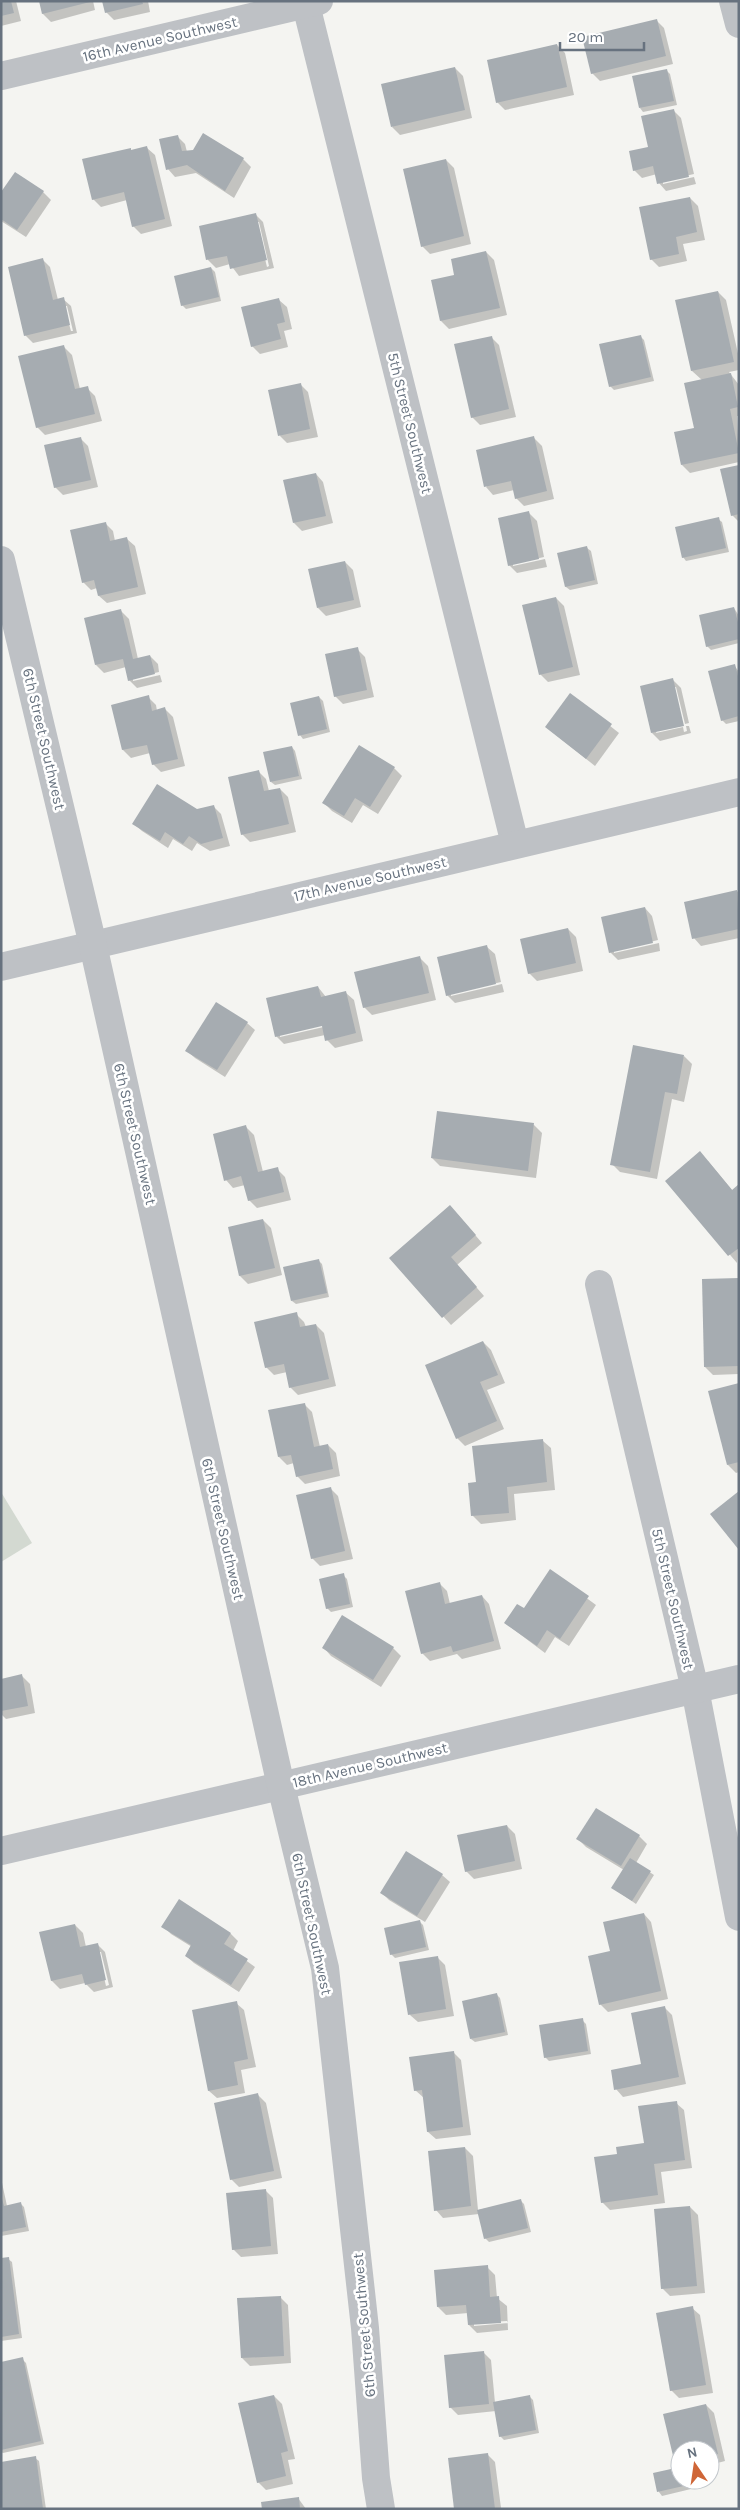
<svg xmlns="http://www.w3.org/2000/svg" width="740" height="2510" font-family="Karla,sans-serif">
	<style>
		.garden { fill: #d3d9d1 }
		.shadow { fill: #0003; fill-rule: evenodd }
		.building { fill: #a6acb1 }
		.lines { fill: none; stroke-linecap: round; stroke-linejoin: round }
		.minor { stroke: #bec1c5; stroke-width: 28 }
		.tertiary { stroke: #bec1c5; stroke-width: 28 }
		.labels { text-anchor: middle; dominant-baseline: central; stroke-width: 5; stroke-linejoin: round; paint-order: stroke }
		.street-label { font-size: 15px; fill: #67727f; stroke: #fff }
	</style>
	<rect width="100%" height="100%" fill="#f4f4f1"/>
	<!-- garden -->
	<polygon class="garden" points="1,1492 32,1543 1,1562"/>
	<!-- shadow -->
	<g class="shadow">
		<polygon points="1,1 16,1 21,21 1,26"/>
		<polygon points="40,1 93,1 95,10 51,22 43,14"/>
		<polygon points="103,1 148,1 150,12 114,20 106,12"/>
		<polygon points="656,20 664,28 673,64 600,81 592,73"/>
		<polygon points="557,45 565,53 574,95 505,110 497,102"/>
		<polygon points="455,68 463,76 472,118 400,135 392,127"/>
		<polygon points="666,70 670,74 677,105 643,112 640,108"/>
		<polygon points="673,110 681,118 694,174 663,181 663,184 694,177 696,184 666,191 659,183 657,174 642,178 634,170"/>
		<polygon points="177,136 185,144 187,152 243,159 251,167 234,198 196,173 175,177 168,169"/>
		<polygon points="147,148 155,155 172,226 141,234 133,226 127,200 101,207 93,199 130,149 132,151"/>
		<polygon points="446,160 454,168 471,244 430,254 422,246"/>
		<polygon points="43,192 51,200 26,237 1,221 1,194"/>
		<polygon points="690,198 698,206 705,240 683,244 687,261 659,267 651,259"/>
		<path d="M255,214L263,222L274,268L239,276L230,264L216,268L208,260L200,227ZM256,222H259L269,266L267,267Z"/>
		<polygon points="486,252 494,260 507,315 449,329 441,321 456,275"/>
		<path d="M42,259L50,267L58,300L63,299L71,306L77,333L33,343L25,335ZM64,306H67L73,331H71Z"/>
		<polygon points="211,268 215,272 221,301 186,309 182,305"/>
		<polygon points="718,292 726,300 739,358 739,370 729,372 739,385 739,416 737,416 739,462 690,473 682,465 695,429 702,380 692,371"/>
		<polygon points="279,300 287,307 292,329 284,331 288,347 260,354 252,346"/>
		<polygon points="640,336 644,340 654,381 614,390 610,386"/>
		<polygon points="491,337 499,345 516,417 480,425 472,417"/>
		<polygon points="64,347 72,355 80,389 87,388 95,396 102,421 45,435 37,427"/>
		<polygon points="300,384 308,392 318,437 287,443 280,436"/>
		<polygon points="80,438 88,446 98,487 63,495 55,487"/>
		<polygon points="534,438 542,446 554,499 524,506 516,498 514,490 493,495 486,487"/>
		<polygon points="739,466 739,522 732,515"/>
		<polygon points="316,474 323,482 333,523 302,531 294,523"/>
		<polygon points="529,513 537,521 544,557 513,564 513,566 545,559 547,567 517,573 509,565"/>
		<polygon points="718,519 722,522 729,552 686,561 683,557"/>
		<polygon points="105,523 113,531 115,541 127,539 135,546 146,594 107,603 99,596 97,588 91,590 83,582"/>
		<polygon points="587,548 591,551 598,584 570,590 566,587 559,554"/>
		<polygon points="345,562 353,570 361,607 326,616 318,608"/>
		<polygon points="556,598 564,606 580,675 548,682 540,674"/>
		<polygon points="734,608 739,616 739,643 711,650 707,646"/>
		<polygon points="121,611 129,619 138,659 150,656 158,664 159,672 133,678 133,681 160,675 162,682 137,688 129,680 126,667 104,673 96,665"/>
		<polygon points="357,649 365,657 374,697 343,704 335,696"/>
		<polygon points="734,665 739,672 739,721 726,724 722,720"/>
		<polygon points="673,680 681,688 689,723 685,724 676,687 674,687 656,733 683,727 684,732 687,731 686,726 689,726 691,733 660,741 652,733"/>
		<polygon points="571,695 619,733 595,766 546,727"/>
		<polygon points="148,697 156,705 157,711 165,709 173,717 185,766 161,772 153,764 150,753 131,758 123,750 113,705"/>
		<polygon points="319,697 323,701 330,732 303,739 300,735"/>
		<polygon points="292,747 295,751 302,779 275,785 271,782"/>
		<polygon points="394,768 402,776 378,814 363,805 352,823 332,811 324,803"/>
		<polygon points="258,771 266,779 269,791 280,789 288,797 296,832 250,842 242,834"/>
		<polygon points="213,806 221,814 230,846 210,851 197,843 192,851 173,839 168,848 142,831 134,824"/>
		<polygon points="737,891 739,893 739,938 701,946 694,938"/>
		<polygon points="645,908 652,916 658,940 614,951 614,953 659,943 660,951 618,960 610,952"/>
		<polygon points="568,929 576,937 583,971 537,981 529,973"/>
		<polygon points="487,947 495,954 501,982 451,994 451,996 502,984 504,992 455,1003 447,995"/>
		<polygon points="420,958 428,966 436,1000 372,1015 364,1007"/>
		<path d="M318,987L326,997L346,993L354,1000L363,1041L335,1048L327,1040L325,1035L284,1044L276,1036ZM328,1023V1026L280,1037V1034Z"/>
		<polygon points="247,1023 255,1030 225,1077 195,1058 187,1051"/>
		<polygon points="684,1056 692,1064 684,1102 672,1099 657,1179 620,1172 612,1164"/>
		<polygon points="534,1125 542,1133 536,1178 440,1166 432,1158"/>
		<polygon points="246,1127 254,1135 263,1172 277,1169 285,1177 291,1200 257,1208 249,1200 245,1185 233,1188 226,1180"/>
		<polygon points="708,1161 733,1191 739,1186 737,1263 667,1181"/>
		<polygon points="458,1215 482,1243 457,1265 484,1296 451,1325 391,1258"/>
		<polygon points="263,1220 271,1228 282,1275 248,1284 240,1276 229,1228"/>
		<polygon points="318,1260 322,1264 329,1297 296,1304 292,1301"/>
		<polygon points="739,1280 739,1374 713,1375 705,1367"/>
		<polygon points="296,1314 304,1322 306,1327 316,1325 324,1333 336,1386 298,1395 290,1387 287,1372 274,1375 266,1367"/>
		<polygon points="483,1342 491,1350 505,1383 487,1390 504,1429 465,1446 457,1438"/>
		<polygon points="739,1385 739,1472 736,1473 728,1465"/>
		<polygon points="304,1404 312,1412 320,1447 328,1445 336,1453 340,1476 305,1484 297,1476 294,1463 287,1465 279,1457"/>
		<polygon points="543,1441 551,1448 555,1490 514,1494 516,1520 481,1524 473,1516 477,1483"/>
		<polygon points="330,1488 338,1496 353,1559 320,1566 312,1558"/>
		<polygon points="550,1571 596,1605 569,1646 555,1637 545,1653 505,1623 524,1610"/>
		<polygon points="343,1575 347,1579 353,1607 331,1612 327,1608"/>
		<polygon points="439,1583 447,1591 450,1604 482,1596 489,1604 501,1649 462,1659 457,1654 430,1661 422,1653"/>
		<polygon points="324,1648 393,1648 401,1656 381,1687 331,1656"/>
		<polygon points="22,1676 30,1684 35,1713 6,1719 1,1714 1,1681"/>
		<polygon points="596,1810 639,1836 647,1844 636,1863 654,1875 636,1904 613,1888 624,1870 586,1847 578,1839"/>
		<polygon points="507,1826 515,1834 522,1869 474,1879 466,1871"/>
		<polygon points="442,1875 450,1882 425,1922 389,1900 381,1892"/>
		<polygon points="644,1914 651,1922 668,1999 608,2012 600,2004 611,1952"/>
		<polygon points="419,1921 423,1925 429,1950 395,1958 391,1954"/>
		<path d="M75,1925L83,1933L86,1947L97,1944L105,1952L113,1987L94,1992L85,1983L60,1989L52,1981L41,1933ZM98,1952H101L109,1985L106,1986Z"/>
		<polygon points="163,1926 231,1934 238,1941 233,1951 255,1967 239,1992 194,1963 186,1956 192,1947 171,1934"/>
		<polygon points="437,1957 445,1965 454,2016 418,2022 410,2015"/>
		<polygon points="497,1995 500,1998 508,2035 475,2042 471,2039"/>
		<polygon points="236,2003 244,2010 256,2067 241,2070 245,2093 217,2098 209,2091"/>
		<polygon points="664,2007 672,2015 686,2084 623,2097 616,2089 642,2065"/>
		<polygon points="582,2020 586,2024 591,2054 549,2061 545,2057"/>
		<polygon points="453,2052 461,2060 471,2135 436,2139 428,2132 424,2098 415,2090"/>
		<polygon points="258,2095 266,2103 282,2178 239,2187 231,2179"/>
		<polygon points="676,2103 684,2110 692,2168 661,2172 665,2203 610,2210 602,2202 619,2155 645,2144"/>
		<polygon points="465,2148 473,2156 478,2210 521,2201 524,2204 531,2232 489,2242 485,2238 479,2214 443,2218 436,2210"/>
		<polygon points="1,2178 7,2206 21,2204 24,2207 29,2231 1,2236"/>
		<polygon points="265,2190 273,2198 278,2254 241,2257 233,2249"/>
		<polygon points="690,2207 698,2215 705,2293 670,2296 662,2288"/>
		<polygon points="8,2259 12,2262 22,2338 1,2341 1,2260"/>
		<path d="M487,2267L495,2275L497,2298L507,2306L508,2330L477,2333L469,2325L468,2313L446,2315L438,2307ZM507,2321L508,2323L474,2326V2323Z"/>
		<polygon points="280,2297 288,2305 291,2363 250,2366 242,2358"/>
		<polygon points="692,2308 700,2315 713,2393 679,2398 671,2390"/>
		<polygon points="483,2352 491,2360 495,2403 529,2396 533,2400 539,2433 504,2440 500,2436 496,2411 458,2415 450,2407"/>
		<polygon points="22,2359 26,2363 44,2444 3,2453 1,2452 1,2363"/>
		<polygon points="274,2396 282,2404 295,2459 288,2460 293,2484 266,2490 258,2482"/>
		<polygon points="706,2405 714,2413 725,2461 710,2465 710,2450 680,2450 680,2467 676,2463 665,2415"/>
		<polygon points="487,2454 495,2462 501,2508 509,2509 456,2509"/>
		<polygon points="35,2458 39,2461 46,2509 1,2509"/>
		<polygon points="680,2468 680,2480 689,2480 691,2489 662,2496 659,2492 654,2474"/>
		<polygon points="298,2498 306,2509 263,2509"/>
	</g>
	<!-- building -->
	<g class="building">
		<polygon points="1,1 11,1 14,13 1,16"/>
		<polygon points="39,1 90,1 90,2 42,14"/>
		<polygon points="102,1 142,1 143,4 105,13"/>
		<polygon points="657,19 666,56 591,74 582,37"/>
		<polygon points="557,44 567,87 496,103 487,60"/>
		<polygon points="455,67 465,110 391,127 381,84"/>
		<polygon points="667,69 674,101 639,108 632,76"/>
		<polygon points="674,109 689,177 657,184 653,166 633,171 629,151 648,147 641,116"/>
		<polygon points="203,133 244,158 225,191 187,165 166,170 159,139 178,135 182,151 193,150"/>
		<polygon points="147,146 165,219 132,227 124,192 92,200 82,159 131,148 131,150"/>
		<polygon points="446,159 464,236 421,247 403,169"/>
		<polygon points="15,172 44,191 17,230 1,219 1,192"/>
		<polygon points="690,197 697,232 676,237 679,254 650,260 639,207"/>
		<polygon points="256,213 267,260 230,269 227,256 206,260 199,226"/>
		<polygon points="486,251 500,308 440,321 431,280 454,275 451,259"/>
		<polygon points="43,258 53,300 64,297 70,325 24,336 8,267"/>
		<polygon points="211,267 219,297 181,306 174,276"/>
		<polygon points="718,291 734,362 691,371 675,300"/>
		<polygon points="279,298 285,322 277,324 281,339 251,347 241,307"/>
		<polygon points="641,335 651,377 609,387 599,344"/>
		<polygon points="492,336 509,409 471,418 454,344"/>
		<polygon points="64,345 75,389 88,386 95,414 36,428 18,356"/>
		<polygon points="731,373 738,407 730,409 739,453 681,465 674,432 694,428 684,383"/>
		<polygon points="301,383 310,429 278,436 268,390"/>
		<polygon points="534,436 547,491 515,499 511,481 484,487 476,450"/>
		<polygon points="81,437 91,480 54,488 44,445"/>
		<polygon points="739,465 739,514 731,516 720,469"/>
		<polygon points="316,473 326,516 293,523 283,480"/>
		<polygon points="529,511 539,559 508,566 498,518"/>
		<polygon points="719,517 726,548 682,558 675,527"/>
		<polygon points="106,522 110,541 127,537 138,587 98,596 94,580 82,583 70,530"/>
		<polygon points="587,546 595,580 565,587 557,553"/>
		<polygon points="345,561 354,600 317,608 308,569"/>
		<polygon points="556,597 573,667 539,675 522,605"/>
		<polygon points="734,607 739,626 739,639 706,647 699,615"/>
		<polygon points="121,609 133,659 150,655 155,674 128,681 123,659 95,665 84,618"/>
		<polygon points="358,647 367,690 334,697 325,654"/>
		<polygon points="735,664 739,680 739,716 721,721 708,671"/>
		<polygon points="673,678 684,726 651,733 640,686"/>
		<polygon points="570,693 612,724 586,759 545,727"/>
		<polygon points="149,695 152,711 165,707 178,759 152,765 147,745 122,750 111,705"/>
		<polygon points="319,696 327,729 298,736 290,703"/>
		<polygon points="359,745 395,767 370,807 355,798 344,816 322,803"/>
		<polygon points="292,746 299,776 270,782 263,752"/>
		<polygon points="259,770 264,791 280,788 289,824 241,835 228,777"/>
		<polygon points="157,784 197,809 214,805 223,838 201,844 189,836 183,844 165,832 160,841 132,824"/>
		<polygon points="737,890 739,929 692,939 684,902"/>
		<polygon points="645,907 653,943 609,953 601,917"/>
		<polygon points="568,928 576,963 528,974 520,939"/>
		<polygon points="487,945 496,984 446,996 437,957"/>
		<polygon points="420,956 429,993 363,1008 354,972"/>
		<polygon points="318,986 321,997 346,991 356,1033 325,1041 322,1026 275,1037 266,998"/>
		<polygon points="216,1002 248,1022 217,1070 185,1051"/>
		<polygon points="633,1045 684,1055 677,1094 665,1092 650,1172 610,1165"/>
		<polygon points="437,1111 534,1123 528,1171 431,1158"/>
		<polygon points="246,1125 258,1172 278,1167 284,1192 248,1201 241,1176 224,1181 213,1134"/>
		<polygon points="700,1151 732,1190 739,1184 739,1248 728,1256 665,1181"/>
		<polygon points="450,1205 476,1235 451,1257 477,1287 442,1318 389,1258"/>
		<polygon points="263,1219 275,1268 239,1276 228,1227"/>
		<polygon points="319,1259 327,1293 291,1301 283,1267"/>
		<polygon points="739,1278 739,1366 704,1367 702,1279"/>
		<polygon points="297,1312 300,1327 316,1324 329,1379 289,1388 284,1364 265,1368 254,1322"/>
		<polygon points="483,1341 498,1375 480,1382 497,1421 456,1439 425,1365"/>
		<polygon points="739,1383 739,1462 727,1465 708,1391"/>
		<polygon points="305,1403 314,1447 328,1444 333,1469 296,1477 291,1455 278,1457 268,1410"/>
		<polygon points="543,1439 547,1482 507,1487 509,1513 471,1516 468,1483 476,1482 472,1446"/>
		<polygon points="331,1487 345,1551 311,1559 296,1495"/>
		<polygon points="739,1491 739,1550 710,1514"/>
		<polygon points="550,1569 589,1596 560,1639 547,1630 537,1646 504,1623 517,1604 524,1608"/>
		<polygon points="344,1573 350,1604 326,1609 319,1579"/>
		<polygon points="440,1582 445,1604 482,1595 494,1641 453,1652 451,1646 421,1654 405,1591"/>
		<polygon points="342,1615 394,1647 373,1680 322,1648"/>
		<polygon points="22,1674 28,1706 1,1711 1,1679"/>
		<polygon points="596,1808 640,1835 621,1866 576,1839"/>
		<polygon points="507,1825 515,1861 465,1872 457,1835"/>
		<polygon points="406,1851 443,1874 417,1916 380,1893"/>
		<polygon points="630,1858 651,1871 632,1901 611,1888"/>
		<polygon points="179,1899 231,1933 224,1944 248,1959 231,1985 185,1956 191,1945 161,1927"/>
		<polygon points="644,1913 661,1991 599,2005 588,1956 610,1951 603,1922"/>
		<polygon points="420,1920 426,1947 390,1955 384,1928"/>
		<polygon points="75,1924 80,1947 98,1943 106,1980 85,1985 82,1974 51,1981 39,1932"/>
		<polygon points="438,1956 446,2009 408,2015 399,1962"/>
		<polygon points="497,1993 505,2032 470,2039 462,2001"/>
		<polygon points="237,2001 248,2059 234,2062 238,2085 208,2091 192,2010"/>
		<polygon points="665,2006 679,2077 614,2090 611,2070 641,2064 631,2013"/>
		<polygon points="583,2018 588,2051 544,2058 539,2025"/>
		<polygon points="454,2051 463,2127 427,2132 422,2090 414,2091 409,2057"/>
		<polygon points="258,2093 274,2171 230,2180 214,2103"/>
		<polygon points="677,2101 685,2160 654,2164 658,2195 601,2203 594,2157 617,2154 616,2147 644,2143 638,2106"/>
		<polygon points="465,2147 471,2206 434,2211 428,2151"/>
		<polygon points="266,2189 271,2246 232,2250 226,2193"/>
		<polygon points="1,2195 4,2206 21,2202 26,2227 1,2232"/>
		<polygon points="521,2199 528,2228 484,2239 477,2210"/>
		<polygon points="690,2206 697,2286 661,2289 654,2209"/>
		<polygon points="9,2257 19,2334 1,2337 1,2258"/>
		<polygon points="488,2265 490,2297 499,2296 501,2323 468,2325 466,2305 437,2307 434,2270"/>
		<polygon points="281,2296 284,2356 241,2358 237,2298"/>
		<polygon points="693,2306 706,2385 670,2391 656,2313"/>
		<polygon points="484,2351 489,2404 449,2408 444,2355"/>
		<polygon points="23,2357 41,2441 1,2450 1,2362"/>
		<polygon points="274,2395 288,2451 281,2453 286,2476 257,2483 238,2403"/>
		<polygon points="530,2395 536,2430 499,2437 493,2402"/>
		<polygon points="706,2404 718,2454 710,2455 710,2450 680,2450 680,2462 675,2464 663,2414"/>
		<polygon points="488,2453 495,2509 454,2509 448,2458"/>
		<polygon points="36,2456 43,2509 1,2509 1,2462"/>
		<polygon points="680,2467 680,2480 687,2480 688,2485 657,2492 653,2473"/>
		<polygon points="299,2497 300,2509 262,2509 261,2502"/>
	</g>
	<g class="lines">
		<!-- minor -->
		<g class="minor">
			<polyline points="305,1 515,844"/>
			<polyline points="733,1 739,24"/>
			<polyline points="1,967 739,792"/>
			<polyline points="599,1284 695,1689 739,1917"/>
			<polyline points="1,1851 739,1679"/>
		</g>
		<!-- tertiary -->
		<g class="tertiary">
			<polyline points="1,76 319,1"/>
			<polyline points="1,560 93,945 281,1786 325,1968 365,2328 376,2478 381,2509"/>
		</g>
	</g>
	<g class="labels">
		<!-- street labels -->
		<g class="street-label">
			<text transform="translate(160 39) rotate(-13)">16th Avenue Southwest</text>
			<text transform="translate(410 423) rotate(76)">5th Street Southwest</text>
			<text transform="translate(44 739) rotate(77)">6th Street Southwest</text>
			<text transform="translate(370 879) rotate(-13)">17th Avenue Southwest</text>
			<text transform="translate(135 1134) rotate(77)">6th Street Southwest</text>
			<text transform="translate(223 1529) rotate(77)">6th Street Southwest</text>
			<text transform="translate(673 1599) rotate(77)">5th Street Southwest</text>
			<text transform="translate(370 1765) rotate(-13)">18th Avenue Southwest</text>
			<text transform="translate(312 1924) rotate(78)">6th Street Southwest</text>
			<text transform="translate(364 2325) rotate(-95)">6th Street Southwest</text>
		</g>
	</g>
	<!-- border -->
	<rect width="740" height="2510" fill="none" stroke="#67727f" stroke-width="5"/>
	<!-- north arrow -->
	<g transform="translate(695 2465) rotate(347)"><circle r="24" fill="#ffffff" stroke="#c2c7cc"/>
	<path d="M0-4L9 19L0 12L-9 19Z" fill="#cf6637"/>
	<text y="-8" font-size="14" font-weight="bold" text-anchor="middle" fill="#67727f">N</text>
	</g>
	<!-- scale -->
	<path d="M560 42v8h84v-8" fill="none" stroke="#67727f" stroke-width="2.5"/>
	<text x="568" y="42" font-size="15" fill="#67727f" stroke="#ffffff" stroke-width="4" paint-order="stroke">20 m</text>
</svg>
